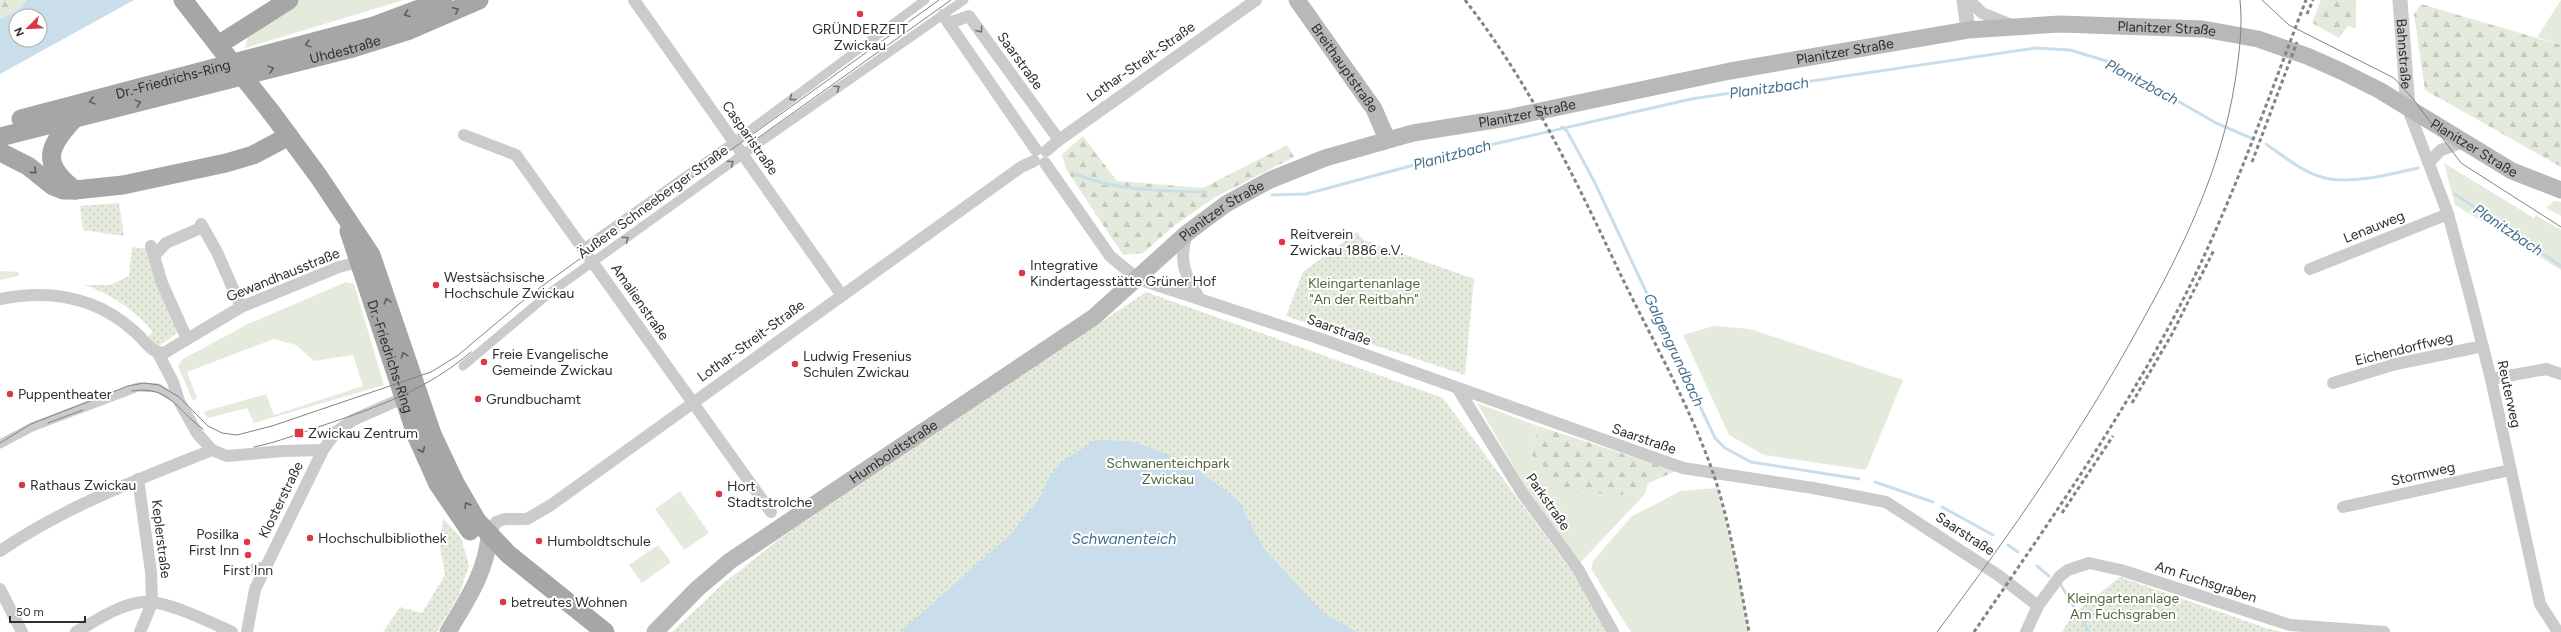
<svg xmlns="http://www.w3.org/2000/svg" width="2561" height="632" font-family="Figtree,sans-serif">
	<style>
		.grass { fill: #e4ebdc }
		.forest { fill: url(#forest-firs) }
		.park { fill: url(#park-dots) }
		.water { fill: #c9deea; fill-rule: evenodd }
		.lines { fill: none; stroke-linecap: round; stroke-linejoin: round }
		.stream { stroke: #c9deea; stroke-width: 3 }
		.pedestrian { stroke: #cbcbcb; stroke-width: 9 }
		.minor { stroke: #cbcbcb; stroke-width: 12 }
		.tertiary { stroke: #cbcbcb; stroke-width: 15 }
		.secondary { stroke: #b8b8b8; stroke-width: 17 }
		.primary { stroke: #a6a6a6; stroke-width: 19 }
		.tram { stroke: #838383; stroke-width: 1 }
		.rail { stroke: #838383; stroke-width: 3; stroke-dasharray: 4 3; stroke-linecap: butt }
		.primary-bridge { stroke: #a6a6a6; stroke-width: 19 }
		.oneway { stroke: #5e5e5e }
		.oneway2 { stroke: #757575 }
		.poi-dot { fill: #dd3748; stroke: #fff; stroke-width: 1.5 }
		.labels { text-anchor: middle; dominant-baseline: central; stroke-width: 4; stroke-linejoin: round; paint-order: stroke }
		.street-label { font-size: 14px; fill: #2e2e2e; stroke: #fff }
		.poi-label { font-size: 14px; fill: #2e2e2e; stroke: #fff; text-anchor: start }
		.park-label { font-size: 14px; fill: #52673d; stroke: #fff }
		.water-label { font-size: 15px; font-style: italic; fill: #40708c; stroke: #fff }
	</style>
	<defs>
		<pattern id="forest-firs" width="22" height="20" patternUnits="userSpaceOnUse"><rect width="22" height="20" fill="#e4ebdc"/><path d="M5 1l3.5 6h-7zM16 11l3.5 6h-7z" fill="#c4cabd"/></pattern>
		<pattern id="park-dots" width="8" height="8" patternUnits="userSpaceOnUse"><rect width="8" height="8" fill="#e4ebdc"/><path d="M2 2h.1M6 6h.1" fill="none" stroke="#c4cabd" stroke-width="1.8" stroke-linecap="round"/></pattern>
	</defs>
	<rect width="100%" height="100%" fill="#fff"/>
	<!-- grass -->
	<g class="grass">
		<polygon points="300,0 404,0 245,48 249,33"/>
		<polygon points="2561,0 2561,45 2537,37"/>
		<polygon points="2444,163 2534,218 2536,215 2561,230 2561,270 2455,205"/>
		<polygon points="2554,201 2561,202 2561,216 2546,208"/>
		<polygon points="0,271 19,272 19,276 0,280"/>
		<polygon points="346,282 354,284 384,385 254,423 247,408 208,418 203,412 266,394 274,415 363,386 353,355 314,361 296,345 274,339 187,372 197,398 193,401 178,366 183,359 248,324"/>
		<polygon points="1713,326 1750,329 1903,380 1866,470 1764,455 1729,435 1683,335"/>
		<polygon points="1477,403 1538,426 1532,455 1622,495 1648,483 1645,494 1580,563 1527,490"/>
		<polygon points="1718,488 1738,570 1749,632 1631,632 1591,569 1593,561 1632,516 1681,491"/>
		<polygon points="680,491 709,533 684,550 655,509"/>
		<polygon points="658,545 671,562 642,583 629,565"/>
	</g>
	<!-- forest -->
	<g class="forest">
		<polygon points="0,0 27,0 16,11 0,19"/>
		<polygon points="2321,0 2356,0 2356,29 2348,26 2339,38 2312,23"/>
		<polygon points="2421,4 2561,45 2561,167 2425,90 2414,14"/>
		<polygon points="1083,136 1117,181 1203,188 1287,145 1294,157 1214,198 1175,225 1143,253 1123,255 1066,169 1062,154"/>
		<polygon points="1538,426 1676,471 1622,495 1569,492 1532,455"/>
	</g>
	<!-- park -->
	<g class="park">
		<polygon points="119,203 124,236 83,230 80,206"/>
		<polygon points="1357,232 1364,240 1474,279 1465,375 1286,316 1303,272"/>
		<path d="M132,247L149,249L182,329L154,350L145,339L153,332C136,311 111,294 85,285H110L129,276Z"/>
		<polygon points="1146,292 1443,398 1576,577 1610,632 672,632 725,582 782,537"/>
		<polygon points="443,518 461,538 469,565 459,595 437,632 383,632 400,607 422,613 445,575 440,547"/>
		<polygon points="2120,577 2266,628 2282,632 2062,632 2073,614"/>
	</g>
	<!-- water -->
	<g class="water">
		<path d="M27,0H134L0,74V19L16,11ZM16,16H40V40H16Z"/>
		<polygon points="1095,440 1132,441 1186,461 1239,501 1262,546 1322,612 1357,632 900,632 1011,534 1040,497 1048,479 1060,463"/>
	</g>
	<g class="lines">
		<!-- stream -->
		<g class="stream">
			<polyline points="1562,127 1567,131 1594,181 1715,438 1725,448 1751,462 1859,479"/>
			<path d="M2266,144C2285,157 2307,176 2330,179C2359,183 2390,174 2418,168"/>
			<path d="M1075,174C1117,191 1160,191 1206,192"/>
			<polyline points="2455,194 2561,266"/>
			<polyline points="1272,195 1306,194 1481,147 1691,99 2035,48 2070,50 2110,62 2216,123 2253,139"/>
			<polyline points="1875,482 1933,502"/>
			<polyline points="1942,507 1993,535"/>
			<polyline points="2008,545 2018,552"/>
			<polyline points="2037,566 2049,576"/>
			<polyline points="2061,585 2089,632"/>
		</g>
		<!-- pedestrian -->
		<g class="pedestrian">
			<polyline points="584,248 734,142 925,0"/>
			<polyline points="463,366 551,292 749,150 964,0"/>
			<polyline points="0,444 32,427 138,387 158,388 179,401"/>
			<polyline points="254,568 266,566"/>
		</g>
		<!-- minor -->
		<g class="minor">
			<polyline points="634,0 841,294"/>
			<polyline points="1969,0 1982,13 2012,25"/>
			<polyline points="943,15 1036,150"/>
			<polyline points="949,23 969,16 1059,140"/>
			<polyline points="2408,109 2448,214 2469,292 2491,379 2540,604 2558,632"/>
			<polyline points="464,135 516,155 771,512"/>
			<polyline points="1046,151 1059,140 1256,0"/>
			<polyline points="2429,162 2441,150 2463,142"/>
			<polyline points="1045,163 1110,256 1138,279 1321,339 1683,468 1813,488 1886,502 1998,575 2038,606"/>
			<polyline points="201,224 217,252 241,307"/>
			<path d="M1187,234C1178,261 1185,276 1200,299"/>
			<polyline points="151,246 162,283 187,339"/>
			<polyline points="155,255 166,243 203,227"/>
			<polyline points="2310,269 2448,214"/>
			<path d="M0,299C50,289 97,297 135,332C146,341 149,352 164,353L241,307L339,267L358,262L364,264"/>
			<polyline points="158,353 173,382 179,401 197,433 212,450 227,456 283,451 323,450"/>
			<polyline points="2491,379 2546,369 2561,374"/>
			<polyline points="2333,383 2396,364 2483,346"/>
			<polyline points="1458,389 1523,494 1578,569 1613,632"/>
			<polyline points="138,479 151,572 152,603 140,632"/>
			<polyline points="2343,507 2510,470"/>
			<polyline points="489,536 496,522 505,519 527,519 551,505 1021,167 1034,161"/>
			<path d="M0,551C66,506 139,479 212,450"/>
			<polyline points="0,589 22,632"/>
			<path d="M76,632C95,621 120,604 143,602C164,599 212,623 232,632"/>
			<polyline points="247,632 255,589 323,450 336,432 353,420 403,398"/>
			<polyline points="2026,632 2038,606 2060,576 2068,570 2089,563 2121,570 2290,625 2384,632"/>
		</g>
		<!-- tertiary -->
		<g class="tertiary">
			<polyline points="1964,0 1968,30"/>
			<path id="s1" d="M2400,0L2408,109"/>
		</g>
		<!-- secondary -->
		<g class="secondary">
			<path id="s2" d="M1297,0L1374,109L1387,139"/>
			<path d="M448,632C466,601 486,573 489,536"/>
			<path id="s3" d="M655,632L697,589L730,561L1094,317L1187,233L1226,204L1270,180L1325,158L1413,133L1507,118L1730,71L1968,30L2060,24L2203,29L2258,39L2307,56L2343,72L2379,90L2512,171L2561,190"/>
		</g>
		<!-- primary -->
		<g class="primary">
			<polyline points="183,0 218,45 289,0"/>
			<polyline points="271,112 319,177 371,255 432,434 455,483 477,521 508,554 605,632"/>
			<path id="s4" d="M21,119L374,26L443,0"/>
			<path d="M73,120C47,148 41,164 75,190"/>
			<path id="s5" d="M0,137L353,48L407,31L479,0"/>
			<polyline points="0,152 28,166 53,186 63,190 75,190 123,185 226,163 253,155 289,136"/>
			<path id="s6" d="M349,231L417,437L438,484L470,531"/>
		</g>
		<!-- tram -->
		<g class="tram">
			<polyline points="2262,0 2289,25 2394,78 2414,100 2461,163 2561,227"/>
			<polyline points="748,145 951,0"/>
			<path d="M132,391C170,385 176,410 203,429"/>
			<polyline points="48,423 83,410"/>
			<polyline points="0,443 31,424 128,386 144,383 159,385 179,397 208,426 222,433 237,435 272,426 431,372 457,356 531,294 939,0"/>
			<path d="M254,447C278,442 301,433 324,425C378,407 428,389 471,352"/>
			<path d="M1937,632C2011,533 2081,433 2140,325C2183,248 2221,170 2235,82C2239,55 2243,27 2240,0"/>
		</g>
		<!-- rail -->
		<g class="rail">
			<path d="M1465,0C1528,81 1572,172 1616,265C1650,337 1694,411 1718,488C1732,535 1740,584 1749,632"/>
			<polyline points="2307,14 2313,0"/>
			<polyline points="2252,162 2297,42"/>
			<polyline points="2132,403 2172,334 2214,250"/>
			<polyline points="2062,513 2113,436"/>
			<path d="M1974,632C2041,534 2110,436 2166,332C2224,226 2263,112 2306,0"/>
		</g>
		<!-- primary-bridge -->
		<polyline class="primary-bridge" points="218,45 271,112"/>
	</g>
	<!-- one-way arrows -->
	<defs><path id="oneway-chevron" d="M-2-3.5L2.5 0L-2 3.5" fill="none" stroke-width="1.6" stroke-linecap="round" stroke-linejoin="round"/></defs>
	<g class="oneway">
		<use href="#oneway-chevron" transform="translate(456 10) rotate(-25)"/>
		<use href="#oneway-chevron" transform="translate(407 14) rotate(159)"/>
		<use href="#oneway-chevron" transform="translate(308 44) rotate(165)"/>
		<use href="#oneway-chevron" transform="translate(271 69) rotate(-15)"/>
		<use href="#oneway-chevron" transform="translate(92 101) rotate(165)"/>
		<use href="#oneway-chevron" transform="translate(138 103) rotate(-15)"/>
		<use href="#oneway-chevron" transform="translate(34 171) rotate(41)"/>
		<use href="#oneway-chevron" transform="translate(387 301) rotate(-107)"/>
		<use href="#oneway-chevron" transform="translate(404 355) rotate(-108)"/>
		<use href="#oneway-chevron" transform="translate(422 450) rotate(67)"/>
		<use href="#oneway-chevron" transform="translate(467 505) rotate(-121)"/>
	</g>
	<g class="oneway2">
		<use href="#oneway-chevron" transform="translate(980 30) rotate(54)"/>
		<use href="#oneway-chevron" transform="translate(837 88) rotate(-35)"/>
		<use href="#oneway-chevron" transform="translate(792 98) rotate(143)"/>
		<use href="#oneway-chevron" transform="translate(731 163) rotate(-36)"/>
		<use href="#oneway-chevron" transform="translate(626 239) rotate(-36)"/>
	</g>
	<!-- markers -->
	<g class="poi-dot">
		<circle cx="860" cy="14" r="4"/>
		<circle cx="1282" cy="242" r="4"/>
		<circle cx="1022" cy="273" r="4"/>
		<circle cx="436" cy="285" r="4"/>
		<circle cx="484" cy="362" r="4"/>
		<circle cx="795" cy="364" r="4"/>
		<circle cx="10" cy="394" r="4"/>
		<circle cx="478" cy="399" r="4"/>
		<rect x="294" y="428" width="10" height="10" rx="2"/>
		<circle cx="22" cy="485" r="4"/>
		<circle cx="719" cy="494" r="4"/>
		<circle cx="310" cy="538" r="4"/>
		<circle cx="539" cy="541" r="4"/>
		<circle cx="247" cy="542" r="4"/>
		<circle cx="248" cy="555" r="4"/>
		<circle cx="503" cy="602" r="4"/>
	</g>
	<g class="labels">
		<!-- street labels -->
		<g class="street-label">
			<text stroke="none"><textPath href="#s3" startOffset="1680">Planitzer Straße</textPath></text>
			<text stroke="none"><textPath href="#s5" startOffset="356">Uhdestraße</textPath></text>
			<text stroke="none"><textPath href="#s3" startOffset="1356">Planitzer Straße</textPath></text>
			<text stroke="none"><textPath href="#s1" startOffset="54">Bahnstraße</textPath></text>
			<text transform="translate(1020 61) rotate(54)">Saarstraße</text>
			<text transform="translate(1141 62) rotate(-35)">Lothar-Streit-Straße</text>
			<text stroke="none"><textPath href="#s2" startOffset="83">Breithauptstraße</textPath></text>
			<text stroke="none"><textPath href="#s4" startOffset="157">Dr.-Friedrichs-Ring</textPath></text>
			<text stroke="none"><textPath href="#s3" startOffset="1032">Planitzer Straße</textPath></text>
			<text transform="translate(750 138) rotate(55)">Casparistraße</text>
			<text stroke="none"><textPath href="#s3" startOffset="2015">Planitzer Straße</textPath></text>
			<text transform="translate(653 202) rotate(-36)">Äußere Schneeberger Straße</text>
			<text stroke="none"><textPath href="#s3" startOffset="708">Planitzer Straße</textPath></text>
			<text transform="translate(2374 227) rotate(-22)">Lenauweg</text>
			<text transform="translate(283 275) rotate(-22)">Gewandhausstraße</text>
			<text transform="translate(640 302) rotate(55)">Amalienstraße</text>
			<text transform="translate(1339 330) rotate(20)">Saarstraße</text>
			<text transform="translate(751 341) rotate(-36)">Lothar-Streit-Straße</text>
			<text transform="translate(2404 349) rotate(-14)">Eichendorffweg</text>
			<text stroke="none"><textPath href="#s6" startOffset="132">Dr.-Friedrichs-Ring</textPath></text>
			<text transform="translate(2509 394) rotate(78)">Reuterweg</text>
			<text transform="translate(1644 439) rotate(19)">Saarstraße</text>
			<text stroke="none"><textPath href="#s3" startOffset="300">Humboldtstraße</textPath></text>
			<text transform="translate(2423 474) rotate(-13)">Stormweg</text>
			<text transform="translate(281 500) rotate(-64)">Klosterstraße</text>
			<text transform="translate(1548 502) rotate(55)">Parkstraße</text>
			<text transform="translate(1965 534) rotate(33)">Saarstraße</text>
			<text transform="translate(161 539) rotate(83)">Keplerstraße</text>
			<text transform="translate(2206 582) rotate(18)">Am Fuchsgraben</text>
		</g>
		<!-- poi labels -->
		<g class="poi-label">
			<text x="860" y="29" text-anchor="middle">GRÜNDERZEIT<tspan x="860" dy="16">Zwickau</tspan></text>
			<text x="1290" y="234">Reitverein<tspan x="1290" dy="16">Zwickau 1886 e.V.</tspan></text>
			<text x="1030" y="265">Integrative<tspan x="1030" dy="16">Kindertagesstätte Grüner Hof</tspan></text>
			<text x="444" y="277">Westsächsische<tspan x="444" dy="16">Hochschule Zwickau</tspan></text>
			<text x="492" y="354">Freie Evangelische<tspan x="492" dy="16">Gemeinde Zwickau</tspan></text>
			<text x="803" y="356">Ludwig Fresenius<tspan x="803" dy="16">Schulen Zwickau</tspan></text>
			<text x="18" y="394">Puppentheater</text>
			<text x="486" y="399">Grundbuchamt</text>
			<text x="308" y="433">Zwickau Zentrum</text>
			<text x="30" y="485">Rathaus Zwickau</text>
			<text x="727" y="486">Hort<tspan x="727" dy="16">Stadtstrolche</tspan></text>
			<text x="239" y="534" text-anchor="end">Posilka<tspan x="239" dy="16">First Inn</tspan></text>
			<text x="318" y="538">Hochschulbibliothek</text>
			<text x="547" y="541">Humboldtschule</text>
			<text x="248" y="570" text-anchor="middle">First Inn</text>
			<text x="511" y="602">betreutes Wohnen</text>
		</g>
		<!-- park labels -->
		<g class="park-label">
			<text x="1364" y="283">Kleingartenanlage<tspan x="1364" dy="16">"An der Reitbahn"</tspan></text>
			<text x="1168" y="463">Schwanenteichpark<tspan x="1168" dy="16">Zwickau</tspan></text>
			<text x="2123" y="598">Kleingartenanlage<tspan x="2123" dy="16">Am Fuchsgraben</tspan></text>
		</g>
		<!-- water labels -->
		<g class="water-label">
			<text transform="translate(2142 82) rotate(28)">Planitzbach</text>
			<text transform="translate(1769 88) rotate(-8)">Planitzbach</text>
			<text transform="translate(1452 155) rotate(-15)">Planitzbach</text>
			<text transform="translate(2508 230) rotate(34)">Planitzbach</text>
			<text transform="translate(1674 350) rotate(65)">Galgengrundbach</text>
			<text x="1124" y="539">Schwanenteich</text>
		</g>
	</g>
	<!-- north arrow -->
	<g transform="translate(28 28) rotate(246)"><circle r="19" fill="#ffffff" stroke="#ababab"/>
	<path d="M0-3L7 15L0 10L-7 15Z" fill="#dd3748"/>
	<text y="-6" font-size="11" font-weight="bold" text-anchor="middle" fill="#2e2e2e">N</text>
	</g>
	<!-- scale -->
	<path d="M10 616v6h75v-6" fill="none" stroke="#2e2e2e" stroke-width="2"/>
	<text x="16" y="616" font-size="12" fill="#2e2e2e" stroke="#ffffff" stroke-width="3" paint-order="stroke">50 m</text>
</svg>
